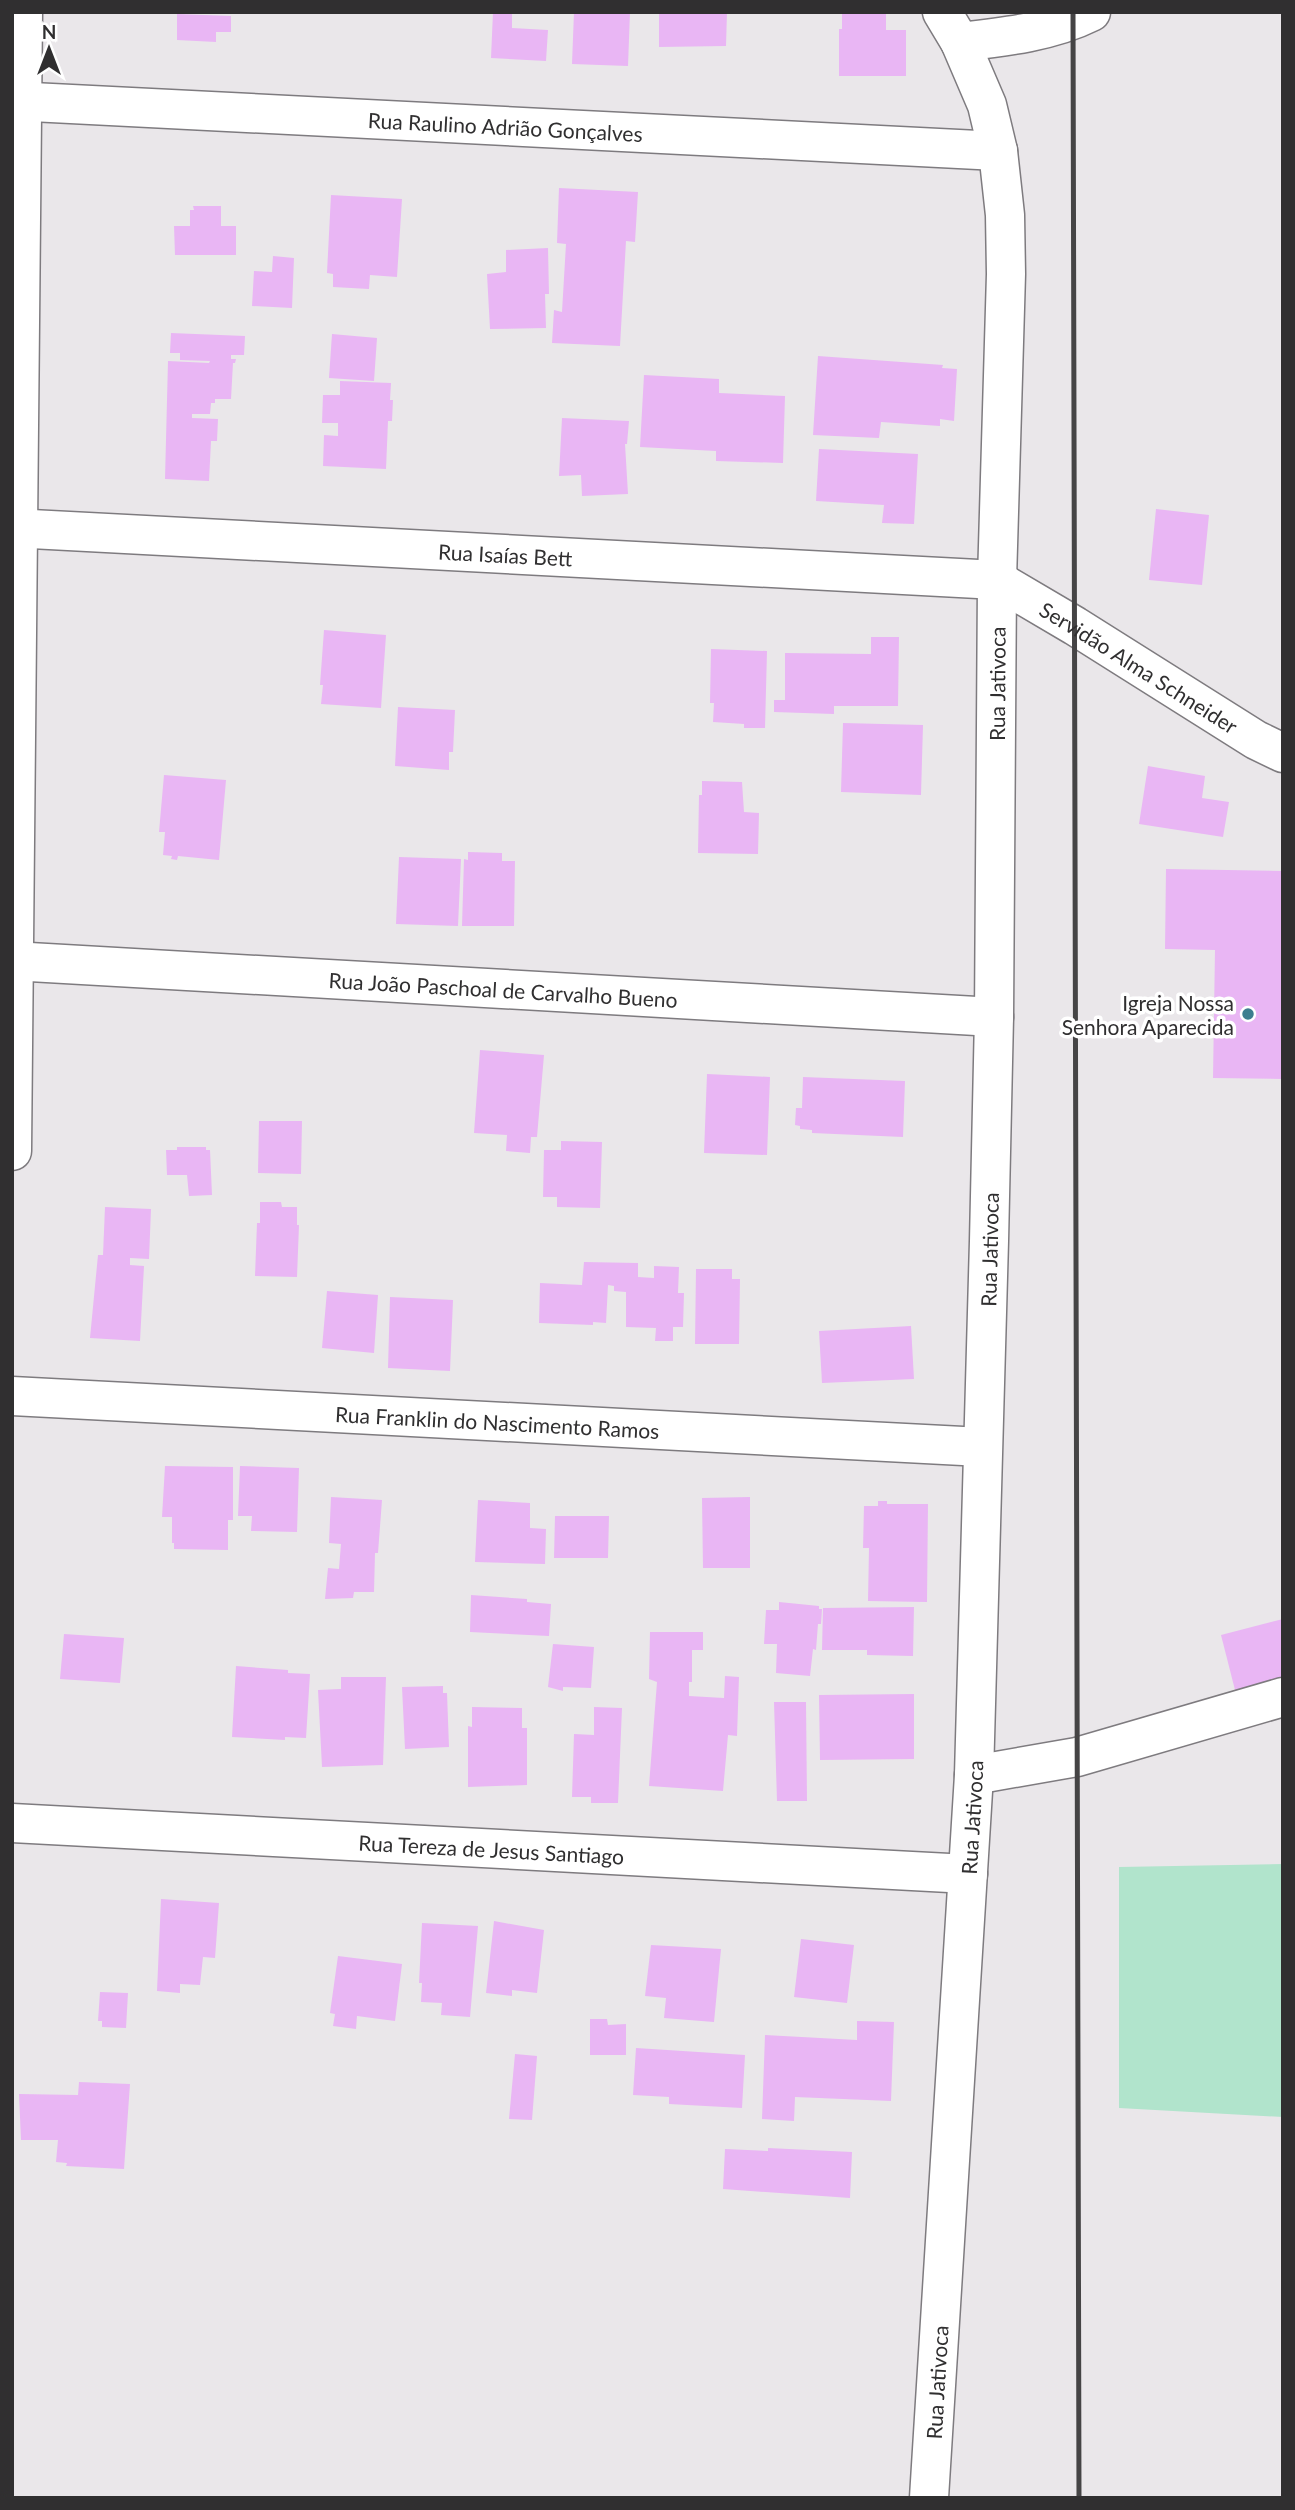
<svg xmlns="http://www.w3.org/2000/svg" width="1295" height="2510" font-family="Lato,sans-serif">
	<style>
		.green { fill: #b1e4cc }
		.building { fill: #e9b6f4 }
		.lines { fill: none; stroke-linecap: round; stroke-linejoin: round }
		.minor-casing { stroke: #7e7b7f; stroke-width: 41 }
		.minor { stroke: #fff; stroke-width: 38 }
		.rail { stroke: #454445; stroke-width: 5 }
		.poi-dot { fill: #3c7e8f; stroke: #fff; stroke-width: 2.5 }
		.labels { text-anchor: middle; dominant-baseline: central; stroke-width: 7; stroke-linejoin: round; paint-order: stroke }
		.street-label { font-size: 21px; fill: #302f30; stroke: #fff }
		.poi-label { font-size: 21px; fill: #302f30; stroke: #fff; text-anchor: end }
	</style>
	<rect width="100%" height="100%" fill="#eae7ea"/>
	<!-- green -->
	<polygon class="green" points="1283,1864 1283,2117 1119,2108 1119,1867"/>
	<!-- building -->
	<g class="building">
		<polygon points="493,12 512,12 512,28 548,30 546,61 491,58"/>
		<polygon points="574,12 630,12 628,66 572,64"/>
		<polygon points="659,12 727,12 726,46 659,47"/>
		<polygon points="842,12 886,12 886,30 906,30 906,76 839,76 839,29 842,29"/>
		<polygon points="177,14 231,16 231,32 216,32 216,42 177,40"/>
		<polygon points="559,188 638,192 635,242 626,241 620,346 552,343 554,310 562,312 566,244 557,243"/>
		<polygon points="331,195 402,199 397,277 370,275 369,289 333,287 333,274 327,273"/>
		<polygon points="193,206 221,206 221,226 236,226 236,255 175,255 174,226 190,226 190,210 194,210"/>
		<polygon points="548,248 549,294 545,294 546,328 490,329 487,274 506,272 506,250"/>
		<polygon points="273,256 294,258 292,308 252,306 254,271 272,272"/>
		<polygon points="171,333 245,336 244,355 231,355 231,359 236,359 235,363 233,363 231,399 215,399 215,403 211,403 210,414 192,414 192,418 218,419 217,441 211,441 209,481 165,479 168,361 209,363 210,361 180,360 180,353 170,353"/>
		<polygon points="332,334 377,338 374,381 329,378"/>
		<polygon points="818,356 943,365 942,368 957,369 954,421 940,419 940,426 881,422 879,438 813,435"/>
		<polygon points="644,375 719,379 719,393 785,396 783,463 716,461 716,451 640,447"/>
		<polygon points="340,381 391,383 390,400 393,400 392,421 388,421 386,469 323,466 324,435 338,436 338,423 322,423 323,395 340,395"/>
		<polygon points="562,418 629,421 627,444 625,444 628,494 582,496 581,475 559,476"/>
		<polygon points="819,449 918,454 914,524 882,523 884,505 816,501"/>
		<polygon points="1156,509 1209,515 1202,585 1149,580"/>
		<polygon points="324,630 386,635 381,708 321,704 323,685 320,685"/>
		<polygon points="871,637 899,637 898,706 834,706 834,714 774,712 774,700 785,700 785,653 871,654"/>
		<polygon points="711,649 767,651 765,728 744,728 744,724 713,722 714,703 710,703"/>
		<polygon points="398,707 455,710 453,752 449,752 449,770 395,766"/>
		<polygon points="843,723 923,725 921,795 841,792"/>
		<polygon points="1148,766 1205,776 1202,798 1229,802 1223,837 1139,824"/>
		<polygon points="164,775 226,780 219,860 178,856 177,860 171,859 172,856 163,855 165,832 159,832"/>
		<polygon points="702,781 742,782 744,812 759,813 758,854 698,853 699,795 702,795"/>
		<polygon points="468,852 502,853 502,861 515,861 514,926 462,926 464,859 468,860"/>
		<polygon points="399,857 461,859 458,926 396,924"/>
		<polygon points="1166,869 1283,871 1283,1079 1213,1078 1215,950 1165,949"/>
		<polygon points="480,1050 544,1055 537,1137 531,1137 530,1153 506,1151 507,1135 474,1133"/>
		<polygon points="707,1074 770,1077 767,1155 704,1153"/>
		<polygon points="803,1077 905,1081 903,1137 812,1133 812,1130 800,1129 800,1126 795,1125 796,1108 802,1108"/>
		<polygon points="259,1121 302,1121 301,1174 258,1173"/>
		<polygon points="561,1141 602,1142 600,1208 557,1207 557,1197 543,1197 544,1150 561,1150"/>
		<polygon points="177,1147 206,1147 206,1150 210,1150 212,1195 189,1196 187,1175 167,1175 166,1150 177,1150"/>
		<polygon points="260,1202 281,1202 282,1207 297,1207 297,1225 299,1225 297,1277 255,1276 257,1223 260,1223"/>
		<polygon points="105,1207 151,1209 149,1259 130,1258 130,1265 144,1266 140,1341 90,1338 98,1255 103,1255"/>
		<polygon points="584,1262 638,1263 638,1277 654,1278 654,1266 679,1267 678,1293 684,1293 683,1327 673,1327 673,1341 655,1341 656,1328 626,1327 626,1292 614,1291 614,1286 608,1285 606,1323 593,1322 593,1325 539,1323 540,1283 582,1285"/>
		<polygon points="696,1269 732,1269 732,1279 740,1279 739,1344 695,1344"/>
		<polygon points="327,1291 378,1295 374,1353 322,1348"/>
		<polygon points="390,1297 453,1300 450,1371 388,1368"/>
		<polygon points="911,1326 914,1379 822,1383 819,1331"/>
		<polygon points="165,1466 233,1467 233,1520 228,1520 228,1550 174,1549 174,1543 172,1543 172,1517 162,1517"/>
		<polygon points="240,1466 299,1468 297,1532 251,1531 252,1516 238,1516"/>
		<polygon points="331,1497 382,1500 378,1553 375,1553 374,1592 354,1592 353,1598 325,1599 328,1568 339,1569 341,1544 329,1543"/>
		<polygon points="750,1497 750,1568 703,1568 702,1498"/>
		<polygon points="478,1500 530,1503 530,1528 546,1529 545,1564 475,1562"/>
		<polygon points="878,1501 887,1501 887,1504 928,1504 927,1602 868,1601 869,1548 863,1548 864,1506 878,1506"/>
		<polygon points="555,1516 609,1516 608,1558 554,1558"/>
		<polygon points="471,1595 527,1599 527,1602 551,1604 549,1636 470,1632"/>
		<polygon points="779,1602 819,1606 819,1609 822,1609 821,1624 818,1624 816,1650 813,1649 810,1676 776,1673 777,1644 764,1644 766,1610 779,1610"/>
		<polygon points="914,1607 913,1656 867,1655 867,1650 822,1650 823,1608"/>
		<polygon points="1283,1619 1283,1678 1235,1690 1221,1635"/>
		<polygon points="650,1632 703,1632 703,1650 692,1650 692,1682 689,1682 689,1696 724,1698 725,1676 739,1677 737,1736 728,1735 723,1791 649,1786 657,1682 649,1679"/>
		<polygon points="64,1634 124,1638 120,1683 60,1679"/>
		<polygon points="553,1644 594,1647 591,1688 563,1687 563,1691 548,1687"/>
		<polygon points="236,1666 288,1670 288,1673 310,1674 306,1738 285,1737 285,1740 232,1737"/>
		<polygon points="341,1677 386,1677 383,1765 322,1767 318,1690 341,1689"/>
		<polygon points="443,1686 443,1693 447,1693 449,1747 405,1749 402,1687"/>
		<polygon points="914,1694 914,1759 820,1760 819,1695"/>
		<polygon points="774,1702 806,1702 807,1801 777,1801"/>
		<polygon points="472,1707 522,1708 522,1728 527,1728 527,1785 468,1787 468,1726 472,1727"/>
		<polygon points="594,1707 622,1708 618,1803 591,1803 591,1797 572,1797 574,1734 594,1735"/>
		<polygon points="161,1899 219,1903 215,1958 203,1957 200,1985 180,1984 180,1993 157,1991"/>
		<polygon points="494,1921 544,1930 537,1993 512,1990 512,1996 486,1993"/>
		<polygon points="422,1923 478,1926 470,2017 441,2015 442,2003 421,2002 422,1983 419,1983"/>
		<polygon points="801,1939 854,1945 847,2003 794,1997"/>
		<polygon points="651,1945 721,1949 714,2022 664,2018 666,1998 645,1996"/>
		<polygon points="338,1956 402,1964 395,2021 357,2016 356,2029 333,2026 335,2014 330,2013"/>
		<polygon points="100,1992 128,1993 126,2028 102,2027 102,2021 98,2021"/>
		<polygon points="590,2019 607,2019 608,2025 626,2024 626,2055 590,2055"/>
		<polygon points="857,2021 894,2022 891,2101 795,2097 794,2121 762,2119 765,2035 857,2040"/>
		<polygon points="636,2048 745,2055 742,2108 669,2104 669,2097 633,2095"/>
		<polygon points="515,2054 537,2056 532,2120 509,2119"/>
		<polygon points="79,2082 130,2084 124,2169 66,2166 67,2163 56,2162 58,2140 21,2140 19,2094 78,2095"/>
		<polygon points="768,2148 852,2152 850,2198 723,2189 725,2149 768,2151"/>
	</g>
	<g class="lines">
		<defs>
			<g id="minor">
				<path d="M960,42C1004,37 1051,32 1091,12"/>
				<path id="s1" d="M12,101L998,151"/>
				<path id="s2" d="M12,528L997,580L1075,626L1256,740L1283,753"/>
				<path id="s3" d="M12,961L994,1017"/>
				<polyline points="12,1151 23,12"/>
				<path id="s4" d="M12,1396L982,1447"/>
				<polyline points="974,1775 1077,1757 1283,1697"/>
				<path id="s5" d="M12,1823L968,1874"/>
				<path id="s6" d="M929,2498L974,1775L989,1241L994,1017L997,580L1006,274L1005,215L998,151L987,105L960,42L942,12"/>
			</g>
		</defs>
		<!-- minor casing -->
		<use href="#minor" class="minor-casing"/>
		<!-- minor -->
		<use href="#minor" class="minor"/>
		<!-- rail -->
		<polyline class="rail" points="1073,12 1079,2498"/>
	</g>
	<!-- markers -->
	<circle class="poi-dot" cx="1248" cy="1014" r="7"/>
	<g class="labels">
		<!-- street labels -->
		<g class="street-label">
			<text stroke="none"><textPath href="#s1" startOffset="494">Rua Raulino Adrião Gonçalves</textPath></text>
			<text stroke="none"><textPath href="#s2" startOffset="494">Rua Isaías Bett</textPath></text>
			<text stroke="none"><textPath href="#s2" startOffset="1153">Servidão Alma Schneider</textPath></text>
			<text stroke="none"><textPath href="#s6" startOffset="1816">Rua Jativoca</textPath></text>
			<text stroke="none"><textPath href="#s3" startOffset="492">Rua João Paschoal de Carvalho Bueno</textPath></text>
			<text stroke="none"><textPath href="#s6" startOffset="1250">Rua Jativoca</textPath></text>
			<text stroke="none"><textPath href="#s4" startOffset="486">Rua Franklin do Nascimento Ramos</textPath></text>
			<text stroke="none"><textPath href="#s6" startOffset="682">Rua Jativoca</textPath></text>
			<text stroke="none"><textPath href="#s5" startOffset="480">Rua Tereza de Jesus Santiago</textPath></text>
			<text stroke="none"><textPath href="#s6" startOffset="116">Rua Jativoca</textPath></text>
		</g>
		<!-- poi labels -->
		<g class="poi-label">
			<text x="1234" y="1002">Igreja Nossa<tspan x="1234" dy="24">Senhora Aparecida</tspan></text>
		</g>
	</g>
	<!-- border -->
	<rect width="1295" height="2510" fill="none" stroke="#302f30" stroke-width="28"/>
	<!-- north arrow -->
	<g transform="translate(49 49)" stroke="#ffffff" stroke-width="5" paint-order="stroke">
	<path d="M0-5L12 26L0 18L-12 26Z" fill="#302f30"/>
	<text y="-10" font-size="19" font-weight="bold" text-anchor="middle" fill="#302f30">N</text>
	</g>
</svg>
